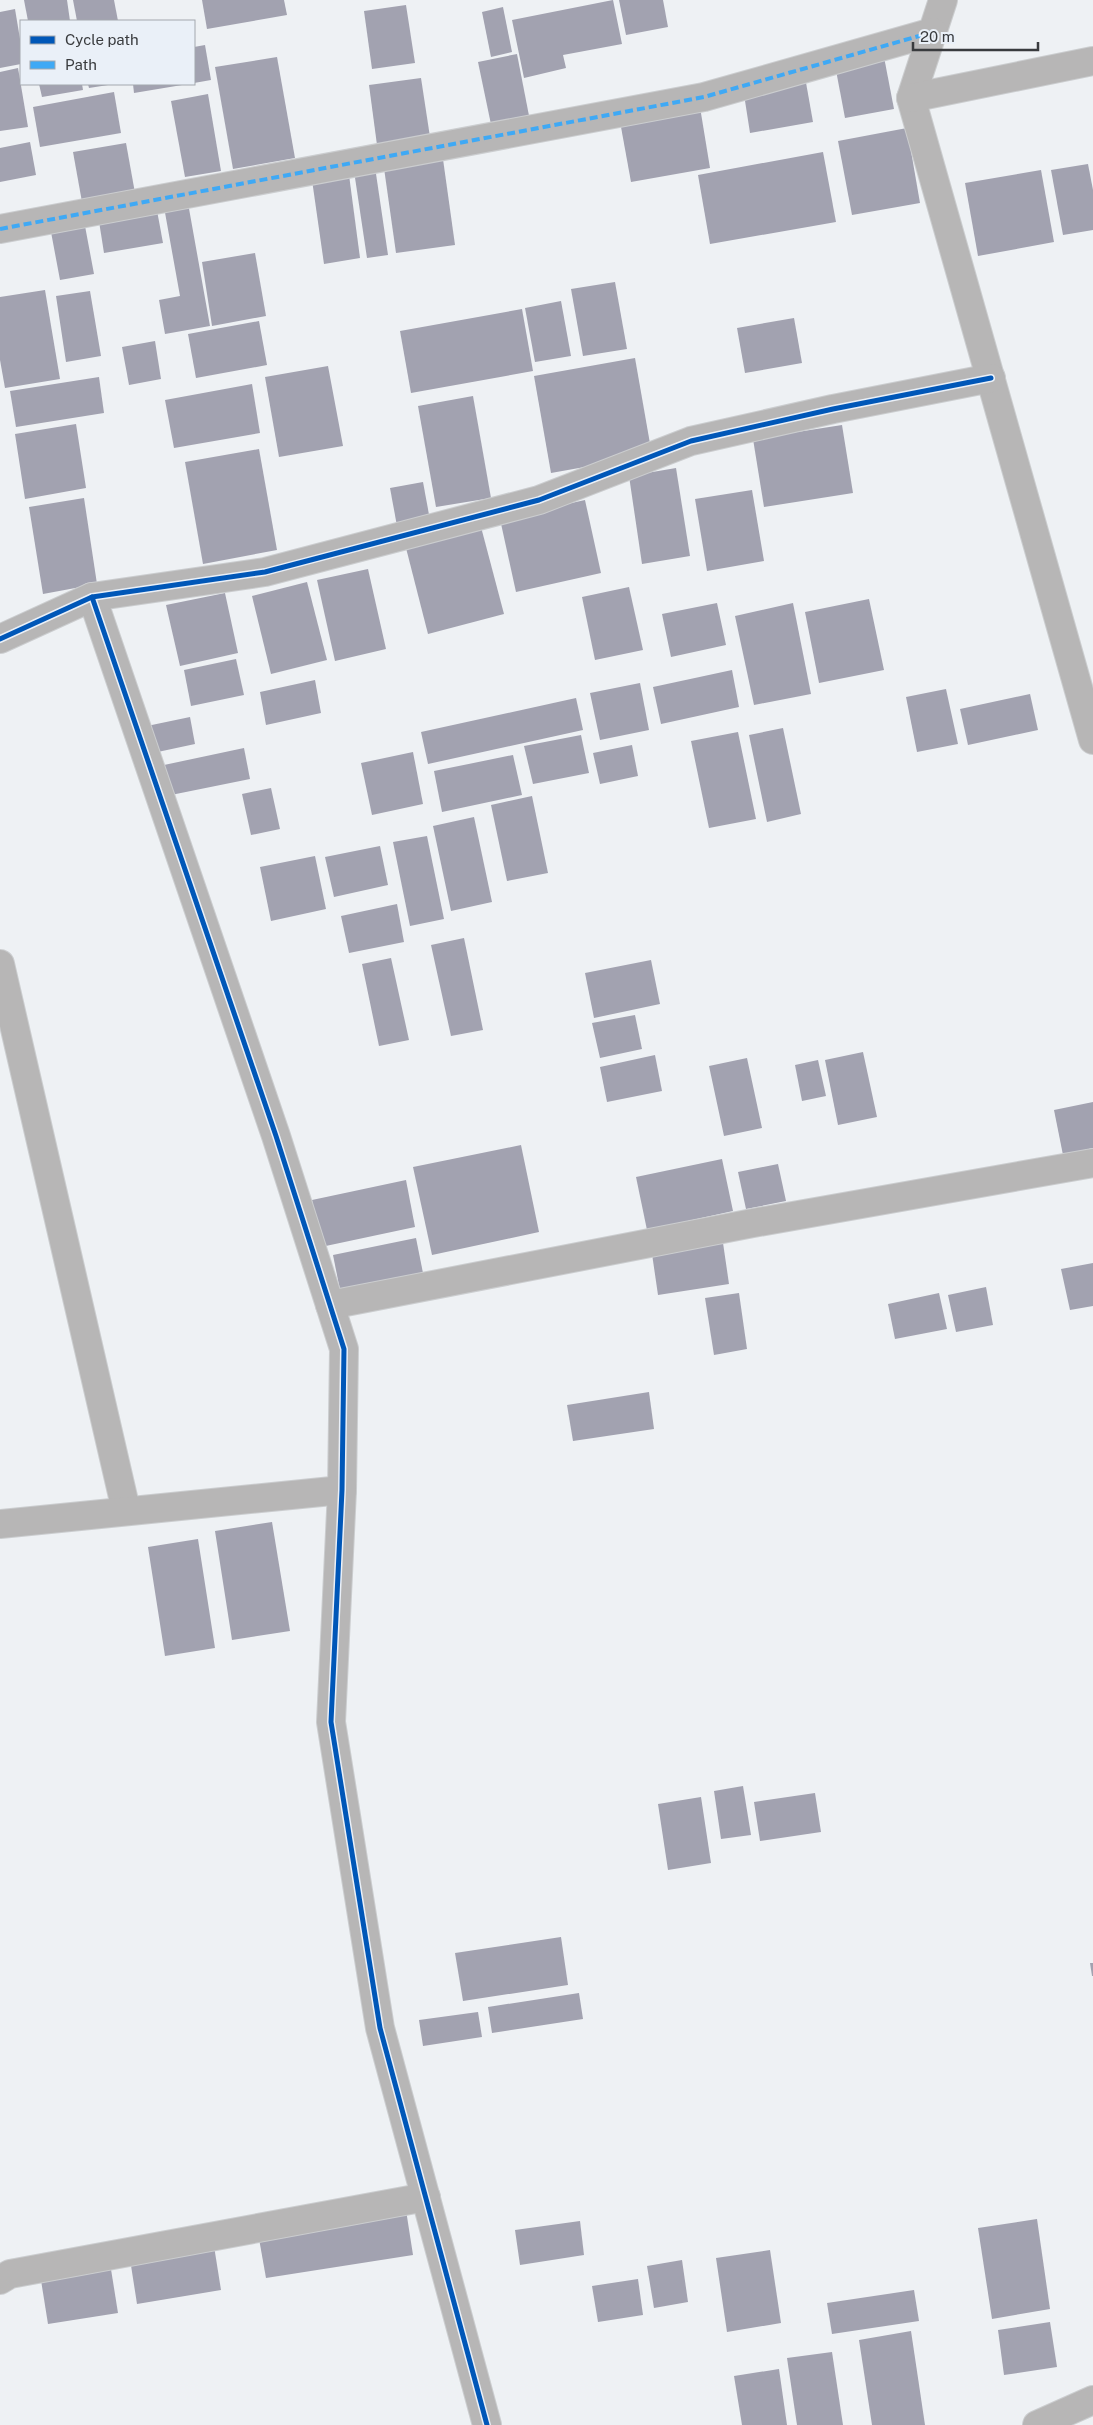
<svg xmlns="http://www.w3.org/2000/svg" width="1093" height="2425" font-family="'Public Sans',sans-serif">
	<style>
		.building { fill: #a2a2b0 }
		.lines { fill: none; stroke-linecap: round; stroke-linejoin: round }
		.minor-casing { stroke: #cbcdcf; stroke-width: 30 }
		.minor { stroke: #b7b6b6; stroke-width: 28 }
		.quiet { stroke: #3fa9f5; stroke-width: 4; stroke-dasharray: 8 4; stroke-linecap: butt }
		.cycleway-casing { stroke: #eaf0f8; stroke-width: 8 }
		.cycleway { stroke: #0057b8; stroke-width: 5 }
	</style>
	<rect width="100%" height="100%" fill="#eef1f4"/>
	<!-- building -->
	<g class="building">
		<polygon points="24,0 67,0 70,21 28,21"/>
		<polygon points="73,0 114,0 118,21 77,21"/>
		<polygon points="202,0 284,0 287,15 207,29"/>
		<polygon points="613,0 622,44 563,55 566,68 524,78 512,20"/>
		<polygon points="619,0 663,0 668,27 626,35"/>
		<polygon points="406,5 415,63 372,69 364,11"/>
		<polygon points="503,7 512,52 491,57 482,12"/>
		<polygon points="15,9 21,45 21,64 0,68 0,12"/>
		<polygon points="205,45 211,80 194,83 194,47"/>
		<polygon points="517,54 531,126 493,134 478,62"/>
		<polygon points="277,57 295,158 233,169 215,67"/>
		<polygon points="884,57 894,109 845,118 835,65"/>
		<polygon points="18,68 28,127 0,131 0,72"/>
		<polygon points="805,77 813,122 750,133 743,88"/>
		<polygon points="421,78 430,137 377,145 369,85"/>
		<polygon points="39,84 82,84 83,90 42,97"/>
		<polygon points="88,84 107,84 108,85 89,88"/>
		<polygon points="133,84 182,84 182,85 134,93"/>
		<polygon points="114,92 121,133 40,147 33,107"/>
		<polygon points="208,94 221,171 185,177 171,101"/>
		<polygon points="699,101 710,168 631,182 619,116"/>
		<polygon points="907,128 920,203 852,215 838,141"/>
		<polygon points="30,142 36,175 0,182 0,148"/>
		<polygon points="126,143 135,193 82,202 73,152"/>
		<polygon points="442,152 455,245 396,253 383,161"/>
		<polygon points="823,152 836,222 710,244 698,175"/>
		<polygon points="1088,164 1093,190 1093,230 1063,235 1051,170"/>
		<polygon points="375,167 388,255 367,258 354,171"/>
		<polygon points="1041,170 1054,242 978,256 965,183"/>
		<polygon points="349,175 360,258 324,264 312,180"/>
		<polygon points="188,203 210,326 165,334 159,300 180,296 164,207"/>
		<polygon points="156,205 163,243 104,253 98,215"/>
		<polygon points="85,226 94,274 60,280 51,232"/>
		<polygon points="255,253 266,316 212,326 202,262"/>
		<polygon points="615,282 627,349 583,356 571,289"/>
		<polygon points="45,290 60,379 5,388 0,360 0,297"/>
		<polygon points="90,291 101,356 66,362 56,296"/>
		<polygon points="561,301 571,356 535,362 525,308"/>
		<polygon points="522,309 533,371 411,393 400,331"/>
		<polygon points="794,318 802,363 745,373 737,328"/>
		<polygon points="259,321 267,365 196,378 188,334"/>
		<polygon points="155,341 161,379 129,385 122,347"/>
		<polygon points="635,358 652,455 551,473 534,376"/>
		<polygon points="328,366 343,446 279,457 265,377"/>
		<polygon points="99,377 104,413 16,427 10,391"/>
		<polygon points="252,384 260,433 174,448 165,400"/>
		<polygon points="473,396 491,498 436,507 418,406"/>
		<polygon points="76,424 86,488 25,499 15,434"/>
		<polygon points="842,425 853,493 764,507 753,439"/>
		<polygon points="259,449 277,550 203,564 185,462"/>
		<polygon points="676,468 690,556 642,564 629,476"/>
		<polygon points="423,482 430,520 397,526 390,488"/>
		<polygon points="752,490 764,561 707,571 695,499"/>
		<polygon points="84,498 97,584 43,594 29,507"/>
		<polygon points="585,500 601,573 516,592 500,519"/>
		<polygon points="481,527 504,614 428,634 406,548"/>
		<polygon points="368,569 386,649 335,661 317,580"/>
		<polygon points="307,582 327,660 271,674 252,596"/>
		<polygon points="629,587 643,650 595,660 582,597"/>
		<polygon points="225,593 238,653 180,666 166,605"/>
		<polygon points="869,599 884,670 819,683 805,612"/>
		<polygon points="717,603 726,645 671,657 662,614"/>
		<polygon points="793,603 811,694 754,705 735,616"/>
		<polygon points="236,659 244,695 191,706 184,670"/>
		<polygon points="732,670 739,707 661,724 653,687"/>
		<polygon points="315,680 321,713 266,725 260,692"/>
		<polygon points="640,683 649,730 600,740 590,693"/>
		<polygon points="946,689 958,744 917,752 906,697"/>
		<polygon points="1030,694 1038,730 968,745 960,709"/>
		<polygon points="576,698 583,730 428,764 421,732"/>
		<polygon points="190,717 195,744 153,753 147,726"/>
		<polygon points="783,728 801,814 767,822 749,735"/>
		<polygon points="738,732 756,819 709,828 691,741"/>
		<polygon points="581,735 589,773 533,784 524,746"/>
		<polygon points="632,745 638,776 600,784 593,753"/>
		<polygon points="244,748 250,779 171,795 164,765"/>
		<polygon points="413,752 423,804 372,815 361,763"/>
		<polygon points="513,755 522,795 442,812 434,771"/>
		<polygon points="271,788 280,829 251,835 242,794"/>
		<polygon points="532,796 548,873 507,881 491,805"/>
		<polygon points="474,817 492,902 451,911 433,826"/>
		<polygon points="427,836 444,919 410,926 393,842"/>
		<polygon points="380,846 388,885 334,897 325,857"/>
		<polygon points="315,856 326,909 271,921 260,867"/>
		<polygon points="397,904 404,942 349,953 341,916"/>
		<polygon points="464,938 483,1030 451,1036 431,945"/>
		<polygon points="391,958 409,1040 379,1046 362,964"/>
		<polygon points="651,960 660,1004 594,1018 585,973"/>
		<polygon points="635,1015 642,1049 600,1058 592,1023"/>
		<polygon points="863,1052 877,1117 838,1125 825,1060"/>
		<polygon points="655,1055 662,1091 607,1102 600,1067"/>
		<polygon points="747,1058 762,1128 724,1136 709,1066"/>
		<polygon points="818,1060 826,1096 802,1101 795,1065"/>
		<polygon points="1093,1102 1093,1148 1063,1155 1054,1110"/>
		<polygon points="521,1145 539,1232 432,1255 413,1167"/>
		<polygon points="722,1159 733,1211 647,1230 636,1177"/>
		<polygon points="778,1164 786,1201 746,1209 738,1172"/>
		<polygon points="406,1180 415,1227 321,1247 312,1200"/>
		<polygon points="722,1236 729,1284 658,1295 651,1247"/>
		<polygon points="416,1238 423,1273 340,1290 333,1255"/>
		<polygon points="1093,1263 1093,1306 1070,1310 1061,1269"/>
		<polygon points="986,1287 993,1325 956,1332 948,1295"/>
		<polygon points="739,1293 747,1349 714,1355 705,1298"/>
		<polygon points="939,1293 947,1329 895,1339 888,1304"/>
		<polygon points="649,1392 654,1429 573,1441 567,1405"/>
		<polygon points="272,1522 290,1631 232,1640 215,1531"/>
		<polygon points="198,1539 215,1648 165,1656 148,1547"/>
		<polygon points="743,1786 751,1835 721,1839 714,1791"/>
		<polygon points="815,1793 821,1832 760,1841 754,1802"/>
		<polygon points="701,1797 711,1863 668,1870 658,1804"/>
		<polygon points="561,1937 568,1985 463,2001 455,1953"/>
		<polygon points="1090,1963 1093,1963 1093,1976 1092,1976"/>
		<polygon points="579,1993 583,2019 492,2033 488,2007"/>
		<polygon points="478,2012 482,2037 423,2046 419,2020"/>
		<polygon points="406,2210 413,2255 266,2278 258,2233"/>
		<polygon points="1037,2219 1050,2309 992,2319 978,2228"/>
		<polygon points="580,2221 584,2255 520,2265 515,2230"/>
		<polygon points="214,2246 221,2290 137,2304 130,2259"/>
		<polygon points="770,2250 781,2323 727,2332 716,2258"/>
		<polygon points="682,2260 688,2302 654,2308 647,2266"/>
		<polygon points="110,2263 118,2313 48,2324 40,2274"/>
		<polygon points="638,2279 643,2315 598,2322 592,2286"/>
		<polygon points="914,2290 919,2321 832,2334 827,2303"/>
		<polygon points="1050,2322 1057,2367 1004,2375 998,2330"/>
		<polygon points="911,2331 925,2425 872,2425 859,2340"/>
		<polygon points="832,2352 843,2425 797,2425 787,2358"/>
		<polygon points="779,2369 787,2425 742,2425 734,2376"/>
	</g>
	<g class="lines">
		<defs>
			<g id="minor">
				<polyline points="943,0 911,98 1093,740"/>
				<polyline points="911,98 1093,61"/>
				<polyline points="0,229 704,97 933,32"/>
				<polyline points="92,597 276,1136 344,1349 342,1490 331,1722 380,2028 487,2425"/>
				<polyline points="0,639 92,597 265,572 539,500 691,441 833,409 991,378"/>
				<polyline points="0,964 126,1510"/>
				<polyline points="330,1305 753,1223 1093,1163"/>
				<polyline points="0,1524 342,1490"/>
				<polyline points="0,2280 10,2274 426,2197"/>
				<polyline points="1037,2425 1093,2400"/>
			</g>
		</defs>
		<!-- minor casing -->
		<use href="#minor" class="minor-casing"/>
		<!-- minor -->
		<use href="#minor" class="minor"/>
		<!-- quiet -->
		<polyline class="quiet" points="0,229 704,97 933,32"/>
		<defs>
			<g id="cycleway">
				<polyline points="92,597 276,1136 344,1349 342,1490 331,1722 380,2028 487,2425"/>
				<polyline points="0,639 92,597 265,572 539,500 691,441 833,409 991,378"/>
			</g>
		</defs>
		<!-- cycleway casing -->
		<use href="#cycleway" class="cycleway-casing"/>
		<!-- cycleway -->
		<use href="#cycleway" class="cycleway"/>
	</g>
	<!-- legend -->
	<rect x="20" y="20" width="175" height="65" fill="#eaf0f8" stroke="#a3a8ae"/>
	<rect x="30" y="36" width="25" height="8" fill="#0057b8" stroke="#a3a8ae"/>
	<text x="65" y="45" font-size="15" fill="#393b3e">Cycle path</text>
	<rect x="30" y="61" width="25" height="8" fill="#3fa9f5" stroke="#a3a8ae"/>
	<text x="65" y="70" font-size="15" fill="#393b3e">Path</text>
	<!-- scale -->
	<path d="M913 42v8h125v-8" fill="none" stroke="#393b3e" stroke-width="2.5"/>
	<text x="920" y="42" font-size="15" fill="#393b3e" stroke="#eaf0f8" stroke-width="4" paint-order="stroke">20 m</text>
</svg>
